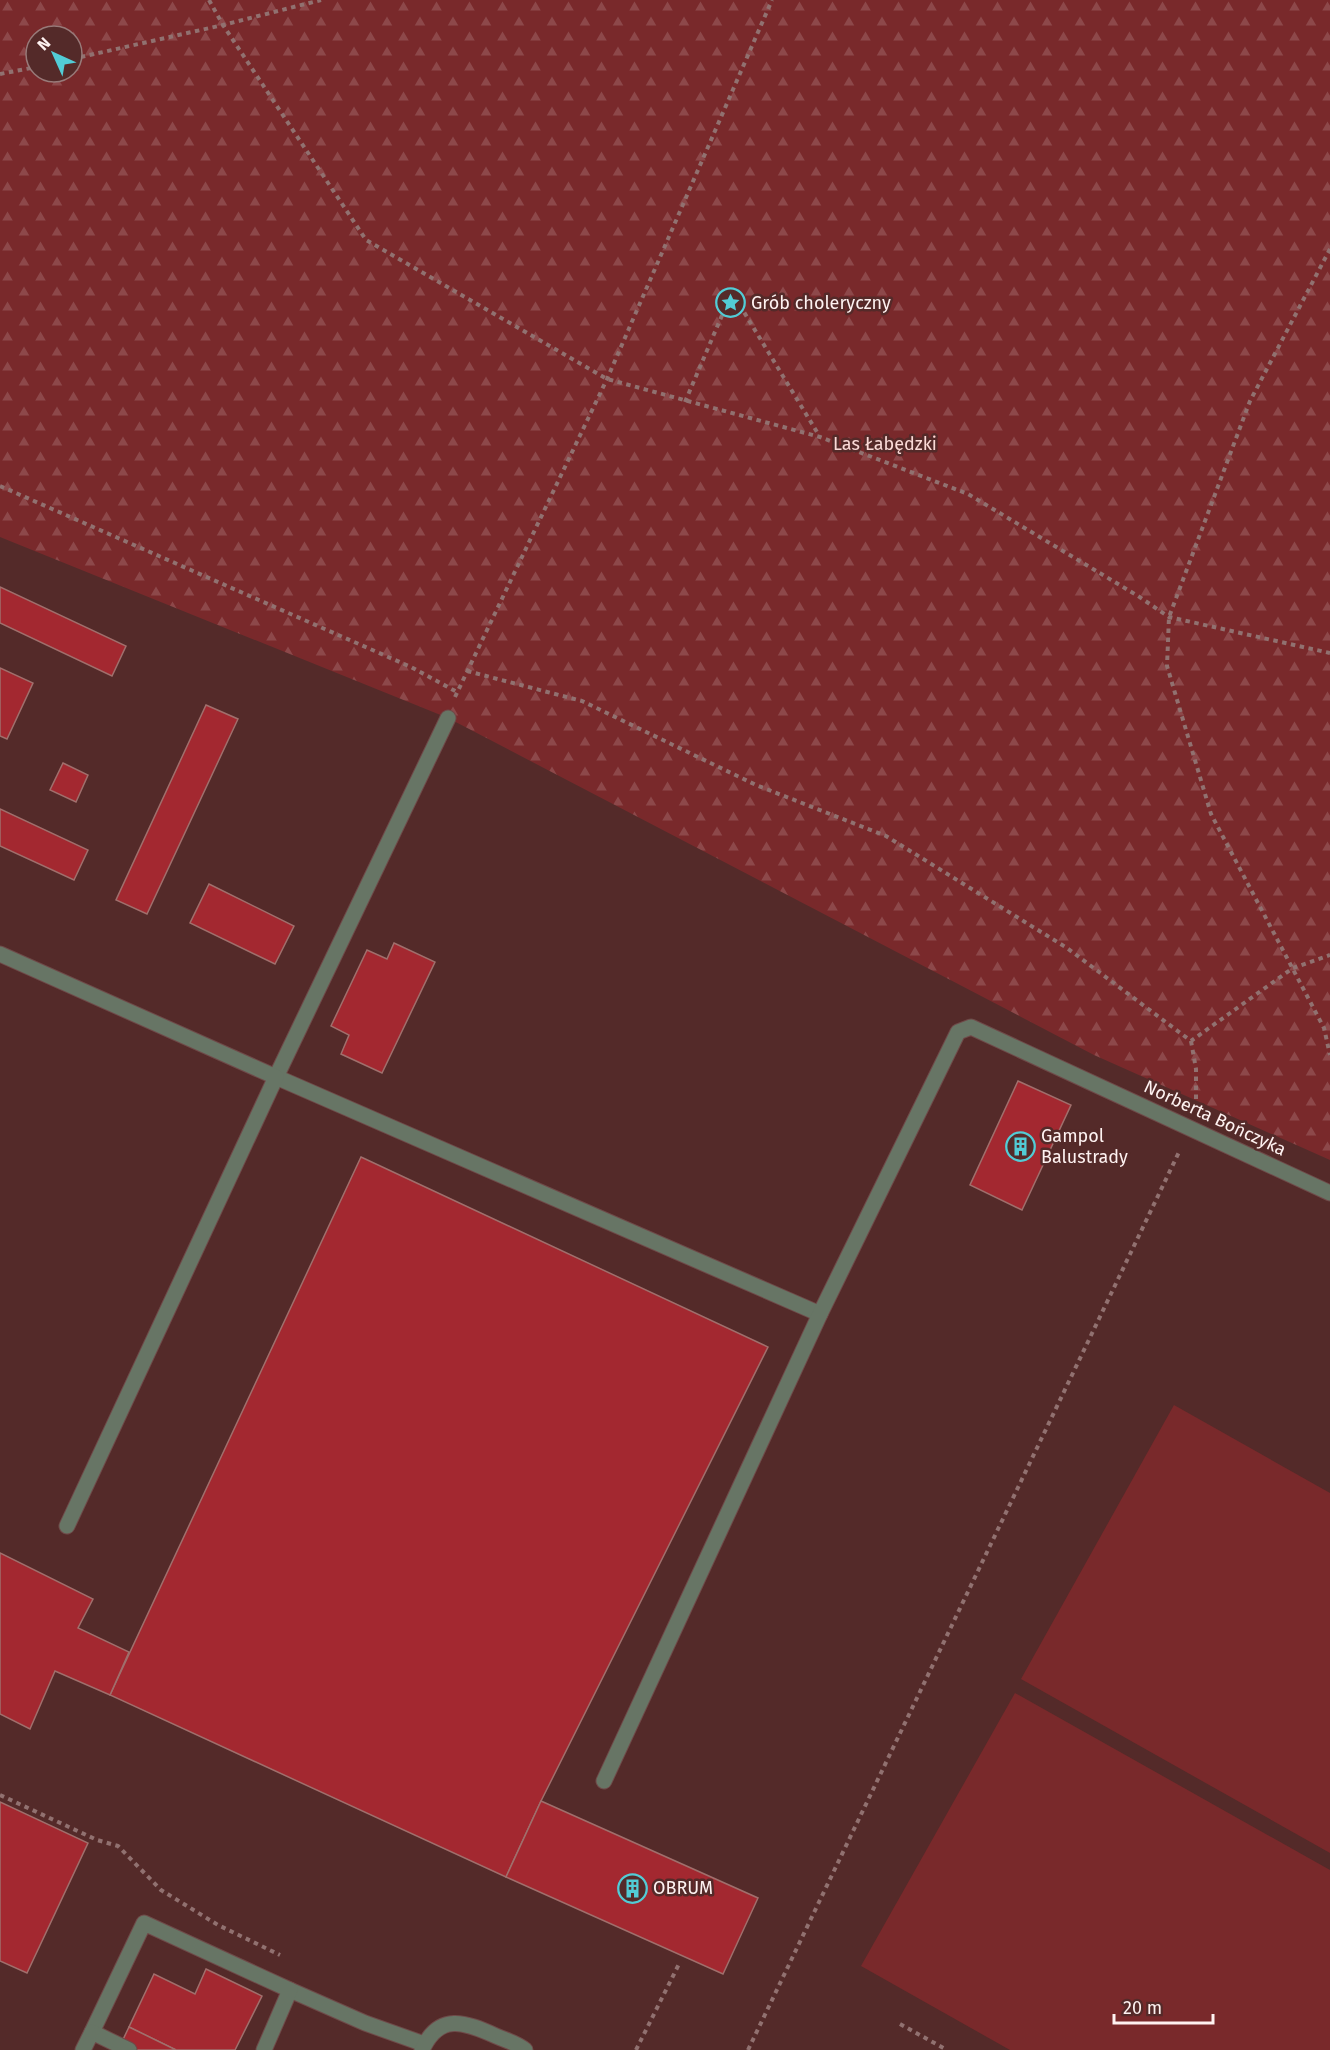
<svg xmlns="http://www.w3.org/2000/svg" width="1330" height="2050" font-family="'Fira Sans',sans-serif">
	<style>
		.forest { fill: url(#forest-firs); fill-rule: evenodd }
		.pitch { fill: #79292b }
		.building { fill: #a32830; stroke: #a06f6c; stroke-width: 1.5 }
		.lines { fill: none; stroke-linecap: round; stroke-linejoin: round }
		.minor-casing { stroke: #6f4a49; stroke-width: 17 }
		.path { stroke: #917170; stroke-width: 4; stroke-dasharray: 4.5 4.5; stroke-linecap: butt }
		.minor { stroke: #677565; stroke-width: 15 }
		.labels { text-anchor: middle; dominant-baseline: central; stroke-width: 5; stroke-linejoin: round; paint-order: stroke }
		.poi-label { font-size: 18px; fill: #fef2f1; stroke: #542a29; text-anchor: start }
		.park-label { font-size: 18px; fill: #fbdad7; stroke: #542a29 }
		.street-label { font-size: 18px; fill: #fef2f1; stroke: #542a29 }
	</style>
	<defs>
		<pattern id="forest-firs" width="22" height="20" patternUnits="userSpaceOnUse" patternTransform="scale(1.5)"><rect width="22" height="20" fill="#79292b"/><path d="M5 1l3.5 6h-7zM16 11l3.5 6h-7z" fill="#8d484a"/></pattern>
	</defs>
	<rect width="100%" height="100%" fill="#542a29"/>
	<!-- forest -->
	<path class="forest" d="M0,0H1330V1160L1094,1055L448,718L0,537ZM36,36H72V72H36Z"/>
	<!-- pitch -->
	<g class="pitch">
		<polygon points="1174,1405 1330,1493 1330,1853 1021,1679"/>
		<polygon points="1015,1693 1330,1870 1330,2050 1010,2050 861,1966"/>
	</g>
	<!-- building -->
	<g class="building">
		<polygon points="0,587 126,646 112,676 0,623"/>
		<polygon points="0,668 33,683 7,739 0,736"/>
		<polygon points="206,705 238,719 147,914 116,900"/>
		<polygon points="63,763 88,775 76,802 50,790"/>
		<polygon points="0,809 88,850 74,880 0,846"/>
		<polygon points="209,884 294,926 275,964 190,923"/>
		<polygon points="394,943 435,962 382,1073 341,1054 349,1035 331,1026 367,950 387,959"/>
		<polygon points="1018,1081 1071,1105 1022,1210 970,1185"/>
		<polygon points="361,1157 768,1347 541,1801 506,1877 110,1695"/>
		<polygon points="0,1553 93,1599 78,1628 129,1652 110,1695 55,1671 30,1729 0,1714"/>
		<polygon points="541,1801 758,1898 723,1974 506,1877"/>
		<polygon points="0,1802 88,1843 27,1973 0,1961"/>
		<polygon points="206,1969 262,1996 235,2050 176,2050 129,2027 154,1974 195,1994"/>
		<polygon points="129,2027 176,2050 118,2050"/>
	</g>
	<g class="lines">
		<defs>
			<g id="minor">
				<polyline points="448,718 276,1077 820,1314"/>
				<polyline points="0,954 276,1077 67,1526"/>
				<polyline points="604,1781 820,1314 958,1032 971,1027 1330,1193"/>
				<polyline points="290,1990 365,2023 424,2044"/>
				<polyline points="92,2032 144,1923 290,1990 264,2050"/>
				<polyline points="83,2050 92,2032 129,2050"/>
				<path d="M422,2050C439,2012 465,2022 496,2036C505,2040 517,2043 525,2050"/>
			</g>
		</defs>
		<!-- minor casing -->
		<use href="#minor" class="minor-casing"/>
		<!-- path -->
		<g class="path">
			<polyline points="209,0 223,25 366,240 607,379 820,437 968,494 1138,596 1169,617 1330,653"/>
			<polyline points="72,59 223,25 321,0"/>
			<polyline points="0,74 36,67"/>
			<polyline points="1330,249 1250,401 1169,617 1167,666 1211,814 1324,1028 1330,1055"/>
			<polyline points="685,402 729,299 736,299 820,437"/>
			<polyline points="0,486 411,667 457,692"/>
			<polyline points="467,671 582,701 756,785 886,836 1067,948 1191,1041 1293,968 1330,955"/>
			<polyline points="455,697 607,379 772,0"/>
			<polyline points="1191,1041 1196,1069 1196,1103"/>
			<polyline points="0,1795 97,1840 118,1846 161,1890 218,1925 280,1955"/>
			<polyline points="900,2024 947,2050"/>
			<polyline points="636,2050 680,1962"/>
			<polyline points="748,2050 1180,1150"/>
		</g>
		<!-- minor -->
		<use href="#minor" class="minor"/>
	</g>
	<!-- icons -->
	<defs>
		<symbol id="sight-ring" viewBox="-11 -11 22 22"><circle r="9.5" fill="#542a29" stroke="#52ccd6" stroke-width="1.5"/><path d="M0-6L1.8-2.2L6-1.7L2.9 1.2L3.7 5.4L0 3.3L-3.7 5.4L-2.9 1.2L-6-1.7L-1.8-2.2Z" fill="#52ccd6"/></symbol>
		<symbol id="building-ring" viewBox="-11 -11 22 22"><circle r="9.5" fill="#542a29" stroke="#52ccd6" stroke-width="1.5"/><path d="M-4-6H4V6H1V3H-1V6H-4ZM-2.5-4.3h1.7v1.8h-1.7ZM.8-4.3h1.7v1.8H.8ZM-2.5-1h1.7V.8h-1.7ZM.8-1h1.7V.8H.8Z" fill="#52ccd6"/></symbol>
	</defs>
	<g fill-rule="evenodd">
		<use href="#sight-ring" x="714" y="286" width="33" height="33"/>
		<use href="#building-ring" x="1004" y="1130" width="33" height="33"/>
		<use href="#building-ring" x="616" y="1872" width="33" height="33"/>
	</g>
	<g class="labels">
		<!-- poi labels -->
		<g class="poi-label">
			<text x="751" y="303">Grób choleryczny</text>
			<text x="1041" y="1136">Gampol<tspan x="1041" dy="21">Balustrady</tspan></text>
			<text x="653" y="1888">OBRUM</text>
		</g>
		<!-- park labels -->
		<g class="park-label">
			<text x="885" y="444">Las Łabędzki</text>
		</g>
		<!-- street labels -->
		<g class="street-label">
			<text transform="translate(1215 1118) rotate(25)">Norberta Bończyka</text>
		</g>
	</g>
	<!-- north arrow -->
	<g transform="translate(54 54) rotate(315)"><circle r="28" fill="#542a29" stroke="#987a79" stroke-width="1.5"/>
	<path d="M0-4.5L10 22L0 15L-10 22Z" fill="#52ccd6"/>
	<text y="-9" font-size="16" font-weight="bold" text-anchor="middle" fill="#fef2f1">N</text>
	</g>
	<!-- scale -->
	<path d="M1114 2014v9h99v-9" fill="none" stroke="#fef2f1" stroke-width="3"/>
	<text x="1123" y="2014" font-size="18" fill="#fef2f1" stroke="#542a29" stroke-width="4.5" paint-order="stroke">20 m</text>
</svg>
